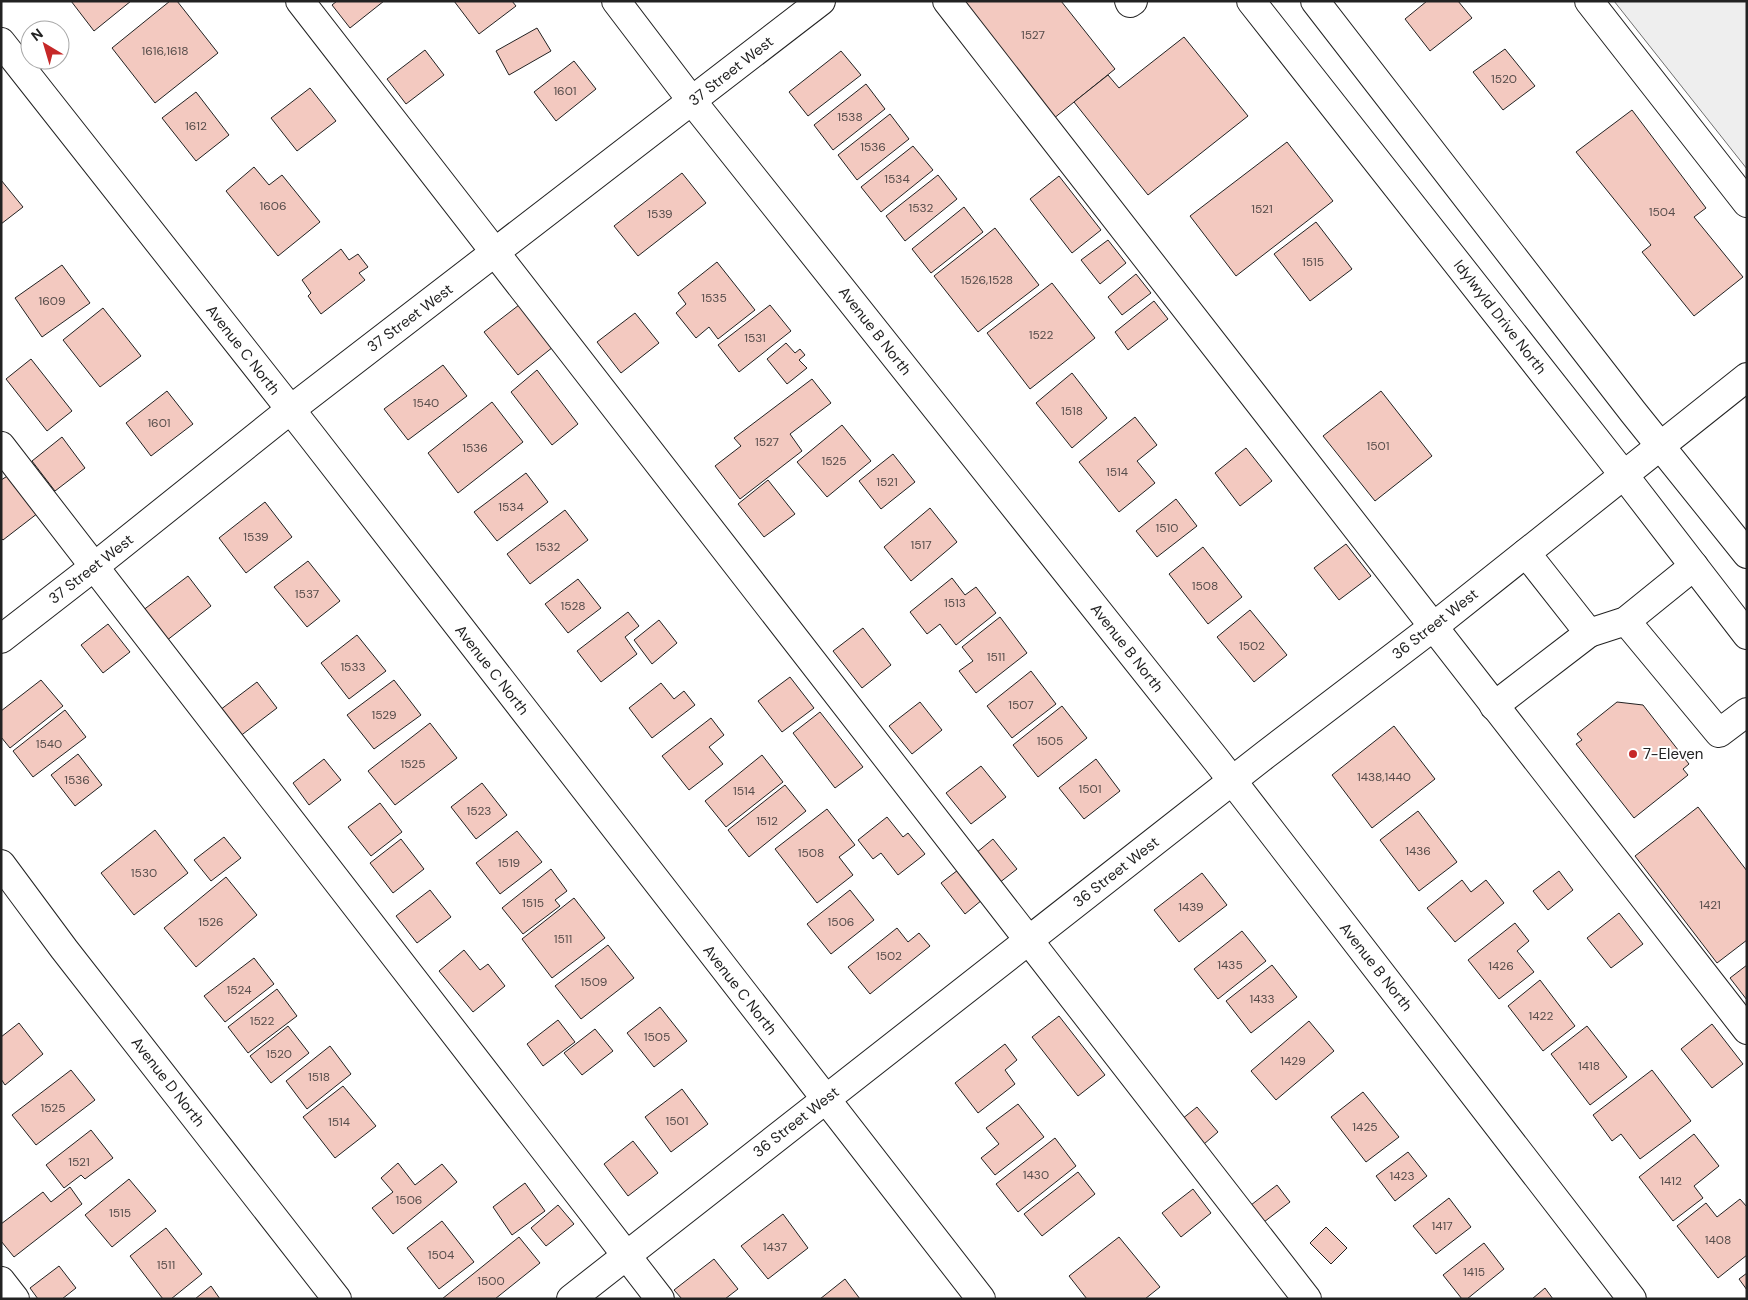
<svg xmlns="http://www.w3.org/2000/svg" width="1748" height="1300" font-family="'DM Sans',sans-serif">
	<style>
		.green { fill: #eee; stroke: #6f6f6f }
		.building { fill: #f3c9c0; stroke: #222 }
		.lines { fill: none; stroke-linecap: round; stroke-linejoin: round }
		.minor-casing { stroke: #222; stroke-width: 30 }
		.major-casing { stroke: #222; stroke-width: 30 }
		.minor { stroke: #fff; stroke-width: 28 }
		.major { stroke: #fff; stroke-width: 28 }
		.poi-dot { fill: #c62828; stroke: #fff; stroke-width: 2 }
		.labels { text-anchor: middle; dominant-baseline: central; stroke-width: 4; stroke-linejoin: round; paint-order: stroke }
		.number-label { font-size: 12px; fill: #564c4a }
		.street-label { font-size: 15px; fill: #222; stroke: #fff }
		.poi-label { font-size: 15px; fill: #222; stroke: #fff; text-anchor: start }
	</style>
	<rect width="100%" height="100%" fill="#fff"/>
	<!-- green -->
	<polygon class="green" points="1614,1 1747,1 1747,169"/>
	<!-- building -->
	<g class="building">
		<polygon points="71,1 131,1 94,31"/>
		<polygon points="170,1 177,1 218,53 155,103 112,48"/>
		<polygon points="337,1 384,1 350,28 332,5"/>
		<polygon points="454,1 512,1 516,6 479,34"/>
		<polygon points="952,1 1061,1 1115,69 1048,123"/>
		<polygon points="1427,1 1458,1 1472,18 1430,51 1405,19"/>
		<polygon points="537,28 551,51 509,75 496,51"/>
		<polygon points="1184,37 1248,116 1148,195 1074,102 1108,75 1119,88"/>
		<polygon points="1505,49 1535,86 1503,110 1473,72"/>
		<polygon points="425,50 444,75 406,104 387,79"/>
		<polygon points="841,51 861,75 808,116 789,92"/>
		<polygon points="574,61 596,89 556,121 534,92"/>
		<polygon points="866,84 885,109 833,150 814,125"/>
		<polygon points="310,88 336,121 297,151 271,118"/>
		<polygon points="196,92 229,135 196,161 162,118"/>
		<polygon points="1632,110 1706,208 1694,217 1743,277 1694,316 1642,252 1651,245 1576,152"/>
		<polygon points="890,114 909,139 857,180 838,155"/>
		<polygon points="1287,142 1333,201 1236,276 1190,216"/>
		<polygon points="913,146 933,170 881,212 861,187"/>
		<polygon points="254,167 269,185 282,175 320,222 278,256 226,191"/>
		<polygon points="682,173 706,203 638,256 614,226"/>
		<polygon points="938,175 957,199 905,241 886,216"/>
		<polygon points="1059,176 1101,230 1072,253 1030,199"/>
		<polygon points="1,180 23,207 1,224"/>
		<polygon points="964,207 983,232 931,273 912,249"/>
		<polygon points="1316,222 1352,269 1310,301 1274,254"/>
		<polygon points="995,228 1039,285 978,332 934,276"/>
		<polygon points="1108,240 1126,263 1100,284 1081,260"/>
		<polygon points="341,249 349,260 358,254 368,267 359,273 365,280 321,314 308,296 311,293 302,280"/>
		<polygon points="717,262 755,310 718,339 709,327 696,338 676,313 686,304 678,293"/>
		<polygon points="62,265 90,303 42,337 15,298"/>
		<polygon points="1136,274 1151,293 1122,315 1108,297"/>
		<polygon points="1052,283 1095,338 1030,389 987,333"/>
		<polygon points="1154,301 1168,319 1128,350 1115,332"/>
		<polygon points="519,305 553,347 518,375 484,332"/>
		<polygon points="770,305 791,331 739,372 718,345"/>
		<polygon points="103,308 141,356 100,387 63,340"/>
		<polygon points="635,313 659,343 621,373 597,342"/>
		<polygon points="786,343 795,353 800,349 805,355 799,360 807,368 787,384 767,359"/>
		<polygon points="31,359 72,411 47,431 6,379"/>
		<polygon points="443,365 467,396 408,440 384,409"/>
		<polygon points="537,370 578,424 552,445 511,392"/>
		<polygon points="1072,373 1107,418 1072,448 1036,403"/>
		<polygon points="812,379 831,403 790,434 802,451 740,499 715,466 741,446 734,438"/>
		<polygon points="167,391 193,424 151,456 126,423"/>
		<polygon points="1381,391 1432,456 1375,501 1323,436"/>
		<polygon points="492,402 523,442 458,493 428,453"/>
		<polygon points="1135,417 1157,445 1137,461 1155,483 1119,512 1079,462"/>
		<polygon points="842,425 871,461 827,497 797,462"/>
		<polygon points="62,437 85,468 55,491 32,461"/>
		<polygon points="1246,448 1272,481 1240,506 1215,473"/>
		<polygon points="893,454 915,482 881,509 859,481"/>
		<polygon points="526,473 548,502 497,541 474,512"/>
		<polygon points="9,475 38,513 3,540 1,538 1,480"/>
		<polygon points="768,480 795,514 764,537 738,504"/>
		<polygon points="1176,499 1197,526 1157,557 1136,531"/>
		<polygon points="265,502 292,537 246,573 219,538"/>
		<polygon points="930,508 957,542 911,581 884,547"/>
		<polygon points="565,510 588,540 530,584 507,554"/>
		<polygon points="1346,544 1371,576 1339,600 1314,568"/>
		<polygon points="1203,547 1242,597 1208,624 1169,574"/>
		<polygon points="308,561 340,601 307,627 274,587"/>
		<polygon points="188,576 211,606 166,641 142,611"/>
		<polygon points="952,578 965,595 976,587 996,613 956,645 940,624 927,634 910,612"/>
		<polygon points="578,579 601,608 568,633 545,604"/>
		<polygon points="1250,610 1287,655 1254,682 1217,637"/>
		<polygon points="628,612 639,626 625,637 637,654 601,682 577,651"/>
		<polygon points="1000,617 1027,653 976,693 959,671 973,661 962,647"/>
		<polygon points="659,620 677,643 652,664 634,640"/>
		<polygon points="108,624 130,652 103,673 81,645"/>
		<polygon points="863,628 891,665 862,688 833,651"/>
		<polygon points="357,635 386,671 349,699 321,663"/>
		<polygon points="1031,671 1056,704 1012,738 987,706"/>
		<polygon points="790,677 814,708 782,732 758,701"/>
		<polygon points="41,680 63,706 10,748 1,737 1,711"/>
		<polygon points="394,680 421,715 374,749 347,715"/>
		<polygon points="257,682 277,708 239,737 220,710"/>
		<polygon points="661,683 674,699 684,691 695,705 652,738 629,708"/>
		<polygon points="920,702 942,730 912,754 889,726"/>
		<polygon points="1617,702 1643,705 1689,764 1683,769 1688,775 1634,818 1576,744 1582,740 1577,734"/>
		<polygon points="1062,706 1087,738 1038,777 1013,745"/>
		<polygon points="65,710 86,737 33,777 13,751"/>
		<polygon points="820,712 863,767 835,788 793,733"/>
		<polygon points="711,718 724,735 709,747 723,764 689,790 662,756"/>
		<polygon points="430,723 457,758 395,805 368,771"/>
		<polygon points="1394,726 1435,779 1372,828 1332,775"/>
		<polygon points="78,754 102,785 75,806 51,775"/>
		<polygon points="762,755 783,782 726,827 705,801"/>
		<polygon points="324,759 341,780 309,805 293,783"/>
		<polygon points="1096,759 1120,791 1084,819 1059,788"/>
		<polygon points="981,766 1006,797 971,824 946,793"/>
		<polygon points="482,783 507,815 476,839 451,807"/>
		<polygon points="785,785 806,811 749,857 728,830"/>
		<polygon points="380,803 402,832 371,856 348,827"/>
		<polygon points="1698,807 1747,871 1747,940 1717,963 1635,856"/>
		<polygon points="827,809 855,845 839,857 853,875 817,903 775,849"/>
		<polygon points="1418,811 1457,862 1419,891 1380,840"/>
		<polygon points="887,817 903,837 908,833 925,854 898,875 881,853 873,859 858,840"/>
		<polygon points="155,830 188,873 134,915 101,873"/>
		<polygon points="517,831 542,862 500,894 476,863"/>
		<polygon points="224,837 241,858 211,881 194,860"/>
		<polygon points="401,839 424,869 393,893 370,863"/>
		<polygon points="993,839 1017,869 999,883 976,853"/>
		<polygon points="551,869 567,891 555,900 560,906 523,934 502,908"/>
		<polygon points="958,870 982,900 965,914 941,883"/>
		<polygon points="1559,871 1573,890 1548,910 1533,891"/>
		<polygon points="1202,873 1227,905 1179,942 1154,910"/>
		<polygon points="226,877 257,915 196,967 164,928"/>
		<polygon points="1462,880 1471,892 1486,880 1504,903 1455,942 1427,908"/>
		<polygon points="430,890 451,917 417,943 396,916"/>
		<polygon points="850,890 874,920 831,954 807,924"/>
		<polygon points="574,898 605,938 552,978 522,939"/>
		<polygon points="1619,913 1643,944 1611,968 1587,938"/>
		<polygon points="1515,923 1529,941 1517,951 1534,972 1499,999 1468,960"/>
		<polygon points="897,928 908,942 919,933 930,946 870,994 848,967"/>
		<polygon points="1242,931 1266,961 1218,999 1194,969"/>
		<polygon points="608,945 634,978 581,1019 555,986"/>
		<polygon points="464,950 480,970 488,964 505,986 473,1012 439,971"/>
		<polygon points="254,958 274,984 225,1022 204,996"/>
		<polygon points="1272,965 1297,997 1251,1033 1226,1001"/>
		<polygon points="1747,965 1747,1000 1730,978"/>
		<polygon points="1540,980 1575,1026 1543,1051 1508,1006"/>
		<polygon points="277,989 297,1016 248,1053 228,1027"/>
		<polygon points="660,1007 687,1041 654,1067 627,1033"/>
		<polygon points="1059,1016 1105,1075 1078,1096 1032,1037"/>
		<polygon points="558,1020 575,1042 543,1066 527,1044"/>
		<polygon points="1309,1021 1334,1051 1276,1100 1251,1071"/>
		<polygon points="19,1023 43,1054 5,1085 1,1079 1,1037"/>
		<polygon points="1712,1024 1743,1064 1712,1088 1681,1049"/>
		<polygon points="288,1026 309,1053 271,1083 250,1056"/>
		<polygon points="1587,1026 1627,1077 1590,1105 1551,1054"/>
		<polygon points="595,1029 613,1051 582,1075 564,1053"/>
		<polygon points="1005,1044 1017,1060 1005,1070 1015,1084 978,1113 955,1083"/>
		<polygon points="330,1046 351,1074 307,1109 286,1081"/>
		<polygon points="71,1070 95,1100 36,1145 12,1115"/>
		<polygon points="1652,1070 1691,1121 1640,1159 1621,1134 1612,1141 1593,1115"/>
		<polygon points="343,1086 376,1126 335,1158 303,1117"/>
		<polygon points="682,1089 708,1124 671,1152 645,1117"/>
		<polygon points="1363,1092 1399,1137 1366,1162 1331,1117"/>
		<polygon points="1018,1104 1044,1137 995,1175 981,1158 999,1144 986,1128"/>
		<polygon points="1197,1107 1218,1132 1204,1144 1182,1119"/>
		<polygon points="91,1130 113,1158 85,1179 81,1175 64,1188 46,1165"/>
		<polygon points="1694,1134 1719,1166 1694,1186 1703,1198 1673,1221 1639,1177"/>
		<polygon points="1055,1138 1076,1166 1018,1212 996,1184"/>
		<polygon points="633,1141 658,1173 628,1196 604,1164"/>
		<polygon points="1408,1152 1427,1176 1395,1201 1376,1176"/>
		<polygon points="398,1163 415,1185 442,1164 457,1182 393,1234 372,1208 393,1192 381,1178"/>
		<polygon points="1078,1172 1095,1194 1042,1236 1024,1214"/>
		<polygon points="129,1179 156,1211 112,1247 85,1215"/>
		<polygon points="525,1183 545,1211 512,1235 493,1207"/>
		<polygon points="1277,1185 1290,1202 1264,1222 1251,1205"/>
		<polygon points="70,1187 82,1204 14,1257 1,1241 1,1224 43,1192 51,1202"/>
		<polygon points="1193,1189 1211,1213 1181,1237 1162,1213"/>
		<polygon points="1449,1198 1471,1227 1436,1254 1413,1226"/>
		<polygon points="1740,1199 1747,1207 1747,1255 1718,1278 1677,1226 1706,1203 1717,1217"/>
		<polygon points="558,1205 574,1224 546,1246 531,1228"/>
		<polygon points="783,1214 808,1248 768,1279 741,1246"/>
		<polygon points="442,1221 474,1262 439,1289 407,1248"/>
		<polygon points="1326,1227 1347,1248 1331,1264 1310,1243"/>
		<polygon points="166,1228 202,1274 171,1299 163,1299 130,1256"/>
		<polygon points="519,1237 540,1263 495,1299 442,1299"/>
		<polygon points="1119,1237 1160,1287 1145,1299 1087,1299 1069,1276"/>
		<polygon points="1484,1243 1504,1269 1467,1299 1462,1299 1443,1275"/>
		<polygon points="714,1259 738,1289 725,1299 682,1299 674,1290"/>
		<polygon points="59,1266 76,1288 62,1299 38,1299 30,1288"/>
		<polygon points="1747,1273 1747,1290 1739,1279"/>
		<polygon points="845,1279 860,1299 820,1299"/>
		<polygon points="211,1286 220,1299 195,1299"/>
		<polygon points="1545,1288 1553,1299 1532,1299"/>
	</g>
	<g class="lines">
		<defs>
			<g id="minor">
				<polyline points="300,1 1307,1299"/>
				<polyline points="616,1 692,101 1217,761 1632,1299"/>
				<polyline points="947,1 1747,1030"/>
				<polyline points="1129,1 1130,3 1133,1"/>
				<polyline points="1589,1 1747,203"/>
				<polyline points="1,42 309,433 981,1299"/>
				<polyline points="1,446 660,1299"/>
				<polyline points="1526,553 1589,633 1626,621 1694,566"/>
				<polyline points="1626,621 1719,733 1747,712"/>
				<polyline points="1,639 95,566 290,410 821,1"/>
				<polyline points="1494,706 1589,633"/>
				<polyline points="1,864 64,949 337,1299"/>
				<polyline points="1,1281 15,1299"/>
				<polyline points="571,1299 1265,755 1433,627 1747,377"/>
			</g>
			<g id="major">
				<polyline points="1251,1 1623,474 1747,635"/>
				<polyline points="1315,1 1633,412 1747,554"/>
			</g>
		</defs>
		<!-- minor casing -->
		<use href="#minor" class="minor-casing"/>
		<!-- major casing -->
		<use href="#major" class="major-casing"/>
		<!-- minor -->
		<use href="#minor" class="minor"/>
		<!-- major -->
		<use href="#major" class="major"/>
	</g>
	<!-- markers -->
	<circle class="poi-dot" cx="1633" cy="754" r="5"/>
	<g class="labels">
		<!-- number labels -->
		<g class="number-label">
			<text x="1033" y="35">1527</text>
			<text x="165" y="51">1616,1618</text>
			<text x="1504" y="79">1520</text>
			<text x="565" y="91">1601</text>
			<text x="850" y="117">1538</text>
			<text x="196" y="126">1612</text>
			<text x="873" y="147">1536</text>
			<text x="897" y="179">1534</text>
			<text x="273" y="206">1606</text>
			<text x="921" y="208">1532</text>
			<text x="1262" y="209">1521</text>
			<text x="1662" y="212">1504</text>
			<text x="660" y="214">1539</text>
			<text x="1313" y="262">1515</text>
			<text x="987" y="280">1526,1528</text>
			<text x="714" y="298">1535</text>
			<text x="52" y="301">1609</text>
			<text x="1041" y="335">1522</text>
			<text x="755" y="338">1531</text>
			<text x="426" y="403">1540</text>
			<text x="1072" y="411">1518</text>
			<text x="159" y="423">1601</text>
			<text x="767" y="442">1527</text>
			<text x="1378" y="446">1501</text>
			<text x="475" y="448">1536</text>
			<text x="834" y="461">1525</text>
			<text x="1117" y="472">1514</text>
			<text x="887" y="482">1521</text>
			<text x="511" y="507">1534</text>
			<text x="1167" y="528">1510</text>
			<text x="256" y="537">1539</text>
			<text x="921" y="545">1517</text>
			<text x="548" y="547">1532</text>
			<text x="1205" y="586">1508</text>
			<text x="307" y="594">1537</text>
			<text x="955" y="603">1513</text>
			<text x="573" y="606">1528</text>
			<text x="1252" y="646">1502</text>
			<text x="996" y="657">1511</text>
			<text x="353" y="667">1533</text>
			<text x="1021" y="705">1507</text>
			<text x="384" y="715">1529</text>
			<text x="1050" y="741">1505</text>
			<text x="49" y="744">1540</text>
			<text x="413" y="764">1525</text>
			<text x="1384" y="777">1438,1440</text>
			<text x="77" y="780">1536</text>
			<text x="1090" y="789">1501</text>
			<text x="744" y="791">1514</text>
			<text x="479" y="811">1523</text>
			<text x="767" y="821">1512</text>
			<text x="1418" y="851">1436</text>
			<text x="811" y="853">1508</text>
			<text x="509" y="863">1519</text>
			<text x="144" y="873">1530</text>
			<text x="533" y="903">1515</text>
			<text x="1710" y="905">1421</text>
			<text x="1191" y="907">1439</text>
			<text x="211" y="922">1526</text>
			<text x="841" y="922">1506</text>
			<text x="563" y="939">1511</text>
			<text x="889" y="956">1502</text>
			<text x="1230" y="965">1435</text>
			<text x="1501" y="966">1426</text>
			<text x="594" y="982">1509</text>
			<text x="239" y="990">1524</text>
			<text x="1262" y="999">1433</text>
			<text x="1541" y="1016">1422</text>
			<text x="262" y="1021">1522</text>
			<text x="657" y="1037">1505</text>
			<text x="279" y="1054">1520</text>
			<text x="1293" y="1061">1429</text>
			<text x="1589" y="1066">1418</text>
			<text x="319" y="1077">1518</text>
			<text x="53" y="1108">1525</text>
			<text x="677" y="1121">1501</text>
			<text x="339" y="1122">1514</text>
			<text x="1365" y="1127">1425</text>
			<text x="79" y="1162">1521</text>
			<text x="1036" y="1175">1430</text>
			<text x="1402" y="1176">1423</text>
			<text x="1671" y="1181">1412</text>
			<text x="409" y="1200">1506</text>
			<text x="120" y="1213">1515</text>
			<text x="1442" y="1226">1417</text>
			<text x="1718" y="1240">1408</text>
			<text x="775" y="1247">1437</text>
			<text x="441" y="1255">1504</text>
			<text x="166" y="1265">1511</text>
			<text x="1474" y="1272">1415</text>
			<text x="491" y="1281">1500</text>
		</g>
		<!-- street labels -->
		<g class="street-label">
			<text transform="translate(731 71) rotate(-38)">37 Street West</text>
			<text transform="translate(1500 317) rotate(52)">Idylwyld Drive North</text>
			<text transform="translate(410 318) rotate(-37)">37 Street West</text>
			<text transform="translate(875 331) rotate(52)">Avenue B North</text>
			<text transform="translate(243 350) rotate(52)">Avenue C North</text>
			<text transform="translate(91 569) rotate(-38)">37 Street West</text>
			<text transform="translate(1435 624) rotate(-38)">36 Street West</text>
			<text transform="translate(1127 648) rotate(52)">Avenue B North</text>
			<text transform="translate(492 670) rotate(52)">Avenue C North</text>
			<text transform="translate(1116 872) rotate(-38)">36 Street West</text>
			<text transform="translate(1376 967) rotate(52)">Avenue B North</text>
			<text transform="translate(740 990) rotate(52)">Avenue C North</text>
			<text transform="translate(168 1082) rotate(52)">Avenue D North</text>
			<text transform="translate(796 1122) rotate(-38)">36 Street West</text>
		</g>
		<!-- poi labels -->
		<g class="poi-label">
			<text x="1643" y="754">7-Eleven</text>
		</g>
	</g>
	<!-- border -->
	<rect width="1748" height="1300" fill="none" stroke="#222222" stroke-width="5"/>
	<!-- north arrow -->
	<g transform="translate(45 45) rotate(322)"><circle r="24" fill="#ffffff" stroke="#a7a7a7"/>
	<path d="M0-4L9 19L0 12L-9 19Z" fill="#c62828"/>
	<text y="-8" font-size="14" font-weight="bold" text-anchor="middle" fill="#222222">N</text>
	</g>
</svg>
